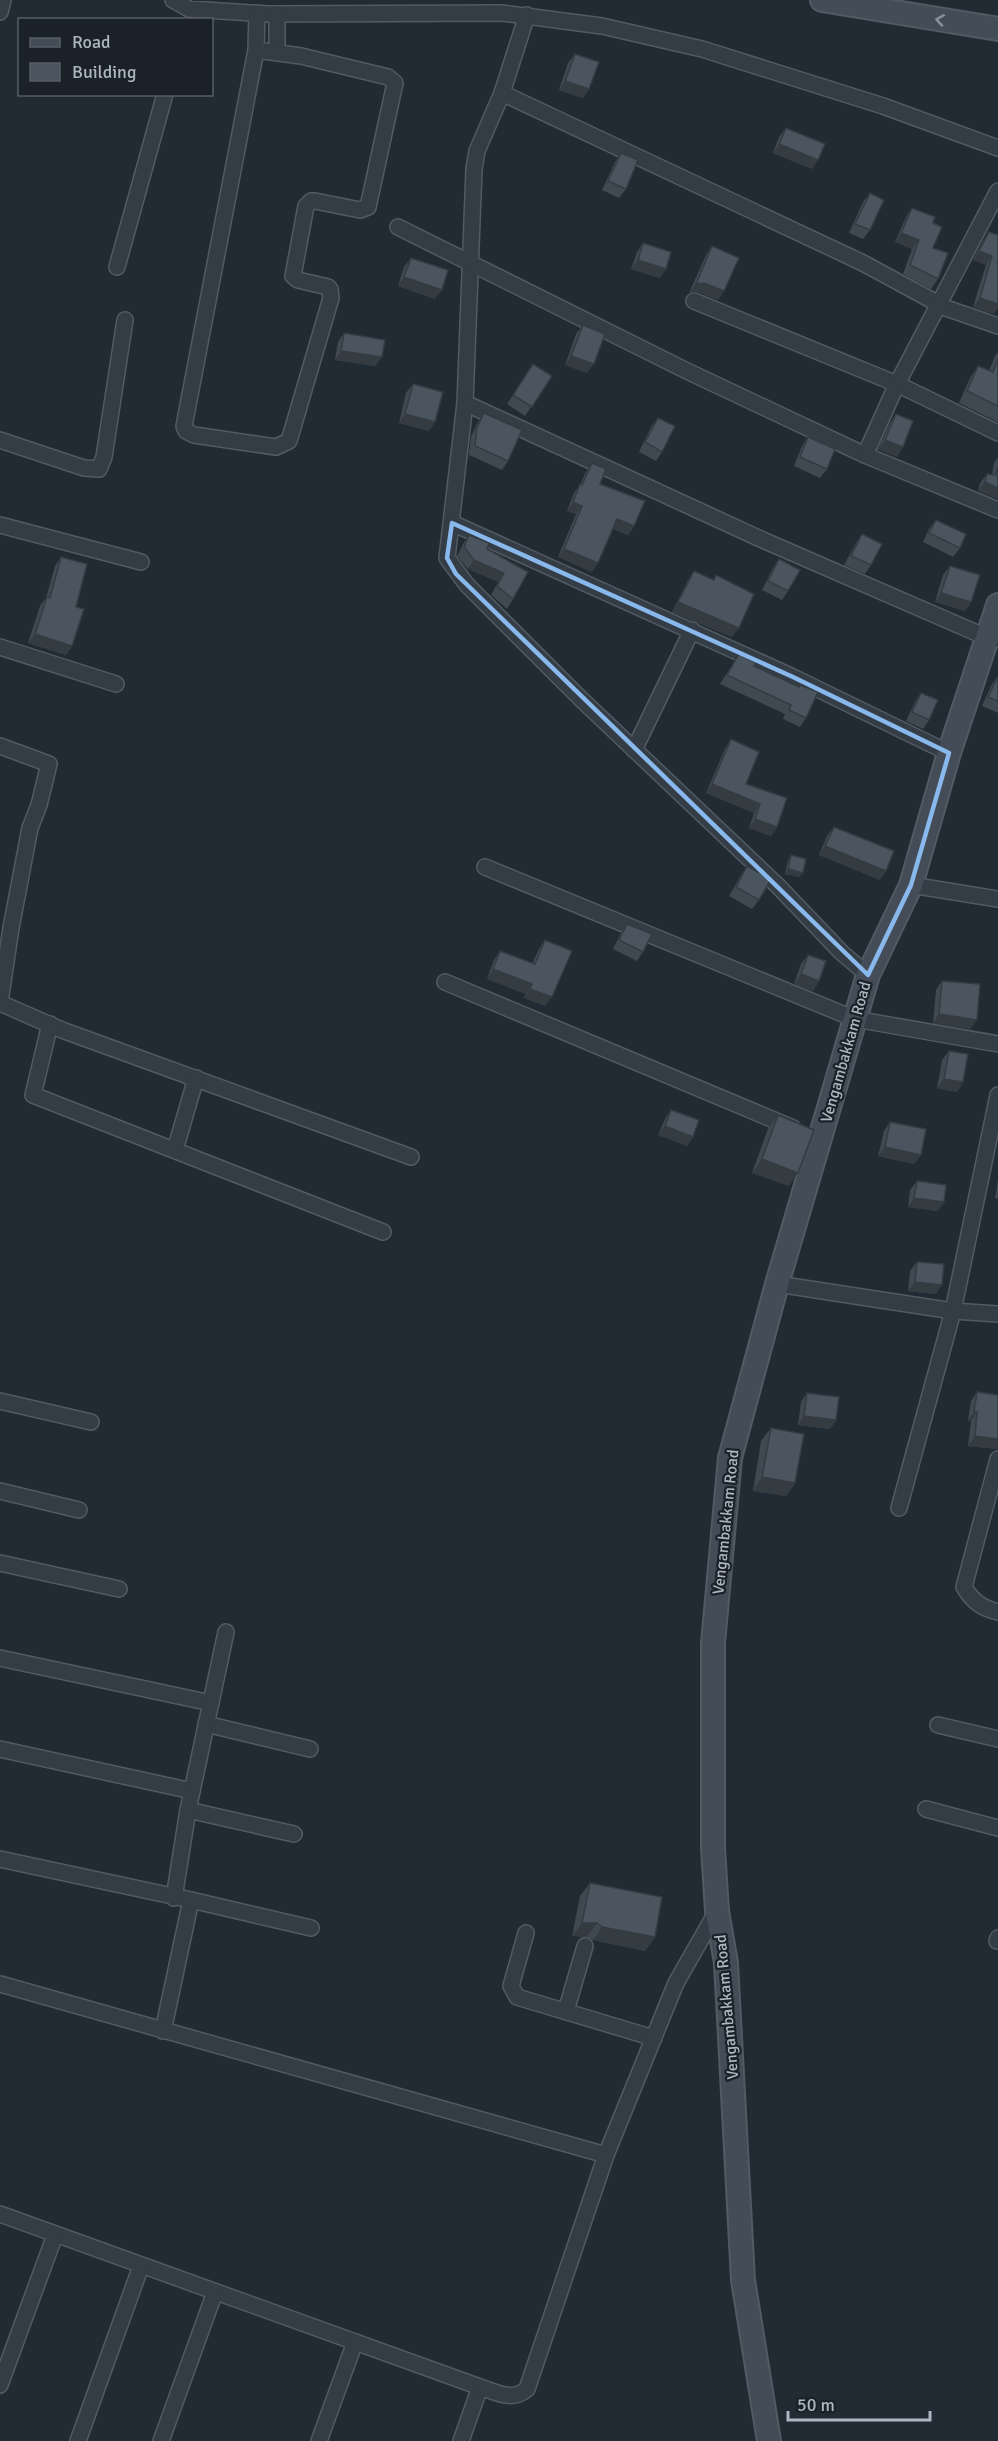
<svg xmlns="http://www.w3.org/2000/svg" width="998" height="2441" font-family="Signika,sans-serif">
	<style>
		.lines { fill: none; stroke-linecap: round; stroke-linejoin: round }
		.street-casing { stroke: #525a62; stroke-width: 18 }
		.secondary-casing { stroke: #525a62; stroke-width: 26 }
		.street { stroke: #343c45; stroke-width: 15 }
		.secondary { stroke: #434c57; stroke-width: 22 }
		.wall { fill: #404952 }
		.shaded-wall { fill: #343c42 }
		.building { fill: #4a555f; stroke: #343c42; stroke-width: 1.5 }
		.oneway { stroke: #89929c }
		.marked { fill: none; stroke: #88b8ec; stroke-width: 4.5; stroke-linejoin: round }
		.labels { text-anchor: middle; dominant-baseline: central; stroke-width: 4.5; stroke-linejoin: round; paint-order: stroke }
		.street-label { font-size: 16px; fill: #aeb7c1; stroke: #1a2129 }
	</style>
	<rect width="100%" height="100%" fill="#212b34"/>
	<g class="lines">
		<defs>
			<g id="street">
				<polyline points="173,0 189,9 268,14 502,13 602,26 702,49 883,106 998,148"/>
				<polyline points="0,12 3,0"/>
				<polyline points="277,14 277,52"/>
				<polyline points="527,15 502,93 863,263 946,308 998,326"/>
				<polyline points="256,50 301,56 388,77 395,83 368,207 360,210 315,201 311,201 306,206 293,276 298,280 328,287 330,289 331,298 289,441 276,447 194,435 186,431 184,426 256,50 257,13"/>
				<polyline points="502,93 477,151 474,169 465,403 447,558 467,585 582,700 778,886 842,953 868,975"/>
				<polyline points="398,227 687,371 865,455 998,510"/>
				<polyline points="117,267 165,94"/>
				<polyline points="694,301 897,384 998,433"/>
				<polyline points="465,403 765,541 986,637 997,639"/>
				<polyline points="0,440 84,468 99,469 104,457 125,320"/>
				<polyline points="865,455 897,384 998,191"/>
				<polyline points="452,523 793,677 949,753"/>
				<polyline points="0,525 141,562"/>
				<polyline points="0,647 116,684"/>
				<polyline points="0,746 49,764 39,805 30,828 11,928 0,1002"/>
				<polyline points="634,750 692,630"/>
				<polyline points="485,867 855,1019 998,1044"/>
				<polyline points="911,885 998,899"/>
				<polyline points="445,982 793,1128"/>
				<polyline points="0,1003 62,1030 411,1157"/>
				<polyline points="50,1024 33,1095 383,1232"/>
				<polyline points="175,1150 196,1078"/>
				<polyline points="777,1284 953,1311 998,1314"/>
				<polyline points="0,1401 91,1422"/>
				<path d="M998,1459L964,1587C973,1602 982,1608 998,1612"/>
				<polyline points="0,1491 79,1510"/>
				<polyline points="899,1508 953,1311 998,1095"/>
				<polyline points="0,1563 119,1589"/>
				<polyline points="0,1658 211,1703"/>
				<polyline points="206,1724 310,1749"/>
				<polyline points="938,1725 998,1739"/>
				<polyline points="0,1749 192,1791"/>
				<polyline points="926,1809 998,1828"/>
				<polyline points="188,1810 294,1834"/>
				<polyline points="0,1859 191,1900 163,2031"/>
				<polyline points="174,1898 188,1810 226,1632"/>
				<polyline points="191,1900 311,1928"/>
				<polyline points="526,1933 511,1986 517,1997 654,2038"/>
				<polyline points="997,1941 998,1938"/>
				<polyline points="0,1984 606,2155"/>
				<polyline points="566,2011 585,1946"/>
				<polyline points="0,2214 480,2387 461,2441"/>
				<polyline points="0,2385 55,2235"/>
				<path d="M480,2387C496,2392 513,2402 527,2389L606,2155L676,1983L717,1911"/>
				<polyline points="78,2441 141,2266"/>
				<polyline points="161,2441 215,2292"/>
				<polyline points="319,2441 355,2342"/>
			</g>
			<g id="secondary">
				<polyline points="822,0 998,29"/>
				<polyline points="769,2441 743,2280 726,1963 717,1911 713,1848 713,1643 730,1458 777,1284 868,975 911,885 949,753 998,605"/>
			</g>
		</defs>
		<!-- street casing -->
		<use href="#street" class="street-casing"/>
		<!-- secondary casing -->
		<use href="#secondary" class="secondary-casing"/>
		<!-- street -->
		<use href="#street" class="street"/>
		<!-- secondary -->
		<use href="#secondary" class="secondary"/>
	</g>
	<!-- wall -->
	<g class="wall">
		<polygon points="575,54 589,89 583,98 559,90 568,63"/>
		<polygon points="786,128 812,169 773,153 779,137"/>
		<polygon points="621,153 626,189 619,198 602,190 615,162"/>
		<polygon points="870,193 870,230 863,239 849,233 863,202"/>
		<polygon points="912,208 933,223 933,248 938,279 931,289 903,274 912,249 895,242 906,217"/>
		<polygon points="989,232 998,235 994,314 973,307 986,265 973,260 983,241"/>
		<polygon points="643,243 660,278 631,269 637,252"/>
		<polygon points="712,246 718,300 698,292 689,293 706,255"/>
		<polygon points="411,258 435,299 398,286 404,267"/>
		<polygon points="583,325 587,373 565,365 576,334"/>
		<polygon points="344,333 382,357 375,366 335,360 338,342"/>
		<polygon points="998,352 998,422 959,403 970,378 978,366 989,371 995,356"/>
		<polygon points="533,364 552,376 525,416 507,404"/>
		<polygon points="413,384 429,431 399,423 406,393"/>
		<polygon points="484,413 508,461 502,470 469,455 471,437 478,422"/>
		<polygon points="896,414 897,457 878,449 890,423"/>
		<polygon points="658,418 662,452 656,461 639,452 651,427"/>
		<polygon points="808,437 827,469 820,478 794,466 802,446"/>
		<polygon points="998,457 998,499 978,491 980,483 987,474 992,475 994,463"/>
		<polygon points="592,463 600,484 634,526 628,535 613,529 592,572 558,557 576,514 567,511 574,493 580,485 586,472"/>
		<polygon points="936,520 960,548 953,557 923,542 929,529"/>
		<polygon points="862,534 871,565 865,574 844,565 856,543"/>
		<polygon points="469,535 487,549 528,572 513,599 507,609 491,595 498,582 468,569 457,556 463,544"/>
		<polygon points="61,557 76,607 72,646 66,655 28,643 40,606 46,598 55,566"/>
		<polygon points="779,559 788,591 782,600 762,590 773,568"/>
		<polygon points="950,566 971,602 965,611 935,602 943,575"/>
		<polygon points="694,571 713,580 716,575 732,637 672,612 688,580"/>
		<polygon points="739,654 754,666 799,687 800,685 806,718 800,727 783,719 785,714 720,684"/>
		<polygon points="998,676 998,713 982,706 992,684"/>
		<polygon points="921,693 929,720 923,729 906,721 915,702"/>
		<polygon points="731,739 746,784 777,827 771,836 749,828 754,813 706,793 725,749"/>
		<polygon points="834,827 880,880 819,855 827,836"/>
		<polygon points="791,855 803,873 799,877 785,874 788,860"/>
		<polygon points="747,866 759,900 752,909 729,896 741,875"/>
		<polygon points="627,924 643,952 637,961 613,949 621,933"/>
		<polygon points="545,940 545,1006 524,998 526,994 487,979 494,960 500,951 532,964 539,949"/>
		<polygon points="808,955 819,981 813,991 794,984 801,964"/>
		<polygon points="942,981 977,1020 970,1029 933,1023 936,990"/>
		<polygon points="949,1051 963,1082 957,1092 937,1088 942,1060"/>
		<polygon points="671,1110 693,1137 687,1146 658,1135 665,1119"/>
		<polygon points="778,1115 789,1186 752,1173 768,1129"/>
		<polygon points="890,1122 921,1155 914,1164 878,1156 884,1131"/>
		<polygon points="998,1179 998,1199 995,1198"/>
		<polygon points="917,1181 944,1202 938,1211 908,1207 910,1190"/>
		<polygon points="917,1262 936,1294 908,1291 910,1271"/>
		<polygon points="977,1392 998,1449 968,1446 971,1421 968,1421 971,1401"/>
		<polygon points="807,1393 836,1420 830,1429 798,1425 801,1402"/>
		<polygon points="771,1428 795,1483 786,1496 753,1491 761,1441"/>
		<polygon points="590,1883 655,1937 645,1951 593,1940 587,1937 572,1936 580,1896"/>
	</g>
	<!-- shaded-wall -->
	<g class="shaded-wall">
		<polygon points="565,81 589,89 583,98 559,90"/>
		<polygon points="779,144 818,160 812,169 773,153"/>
		<polygon points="901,233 919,240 912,249 895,242"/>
		<polygon points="979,251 992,256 986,265 973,260"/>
		<polygon points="638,260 666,269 660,278 631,269"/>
		<polygon points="404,277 442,290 435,299 398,286"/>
		<polygon points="704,283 724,291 718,300 698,292 689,293 696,284"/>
		<polygon points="980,298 998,304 998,308 994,314 973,307"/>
		<polygon points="341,351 382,357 375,366 335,360"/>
		<polygon points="571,356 594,364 587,373 565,365"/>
		<polygon points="405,414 435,422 429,431 399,423"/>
		<polygon points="885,440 903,447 897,457 878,449"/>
		<polygon points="985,482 998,488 998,499 978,491"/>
		<polygon points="573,502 582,506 576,514 567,511"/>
		<polygon points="617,519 634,526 628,535 611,528"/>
		<polygon points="564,549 598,563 592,572 558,557"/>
		<polygon points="474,560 504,573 498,582 468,569"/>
		<polygon points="941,593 971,602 965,611 935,602"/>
		<polygon points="678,602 739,628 732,637 672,612"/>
		<polygon points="35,634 72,646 66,655 28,643"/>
		<polygon points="712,784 760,804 754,813 706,793"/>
		<polygon points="755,819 777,827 771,836 749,828"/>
		<polygon points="825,846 886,871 880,880 819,855"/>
		<polygon points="788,869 803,873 799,877 785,874"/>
		<polygon points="493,969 532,984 526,994 487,979"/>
		<polygon points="801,974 819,981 813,991 794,984"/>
		<polygon points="530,989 552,997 545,1006 524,998"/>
		<polygon points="939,1014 977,1020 970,1029 933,1023"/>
		<polygon points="944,1079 963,1082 957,1092 937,1088"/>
		<polygon points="665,1126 693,1137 687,1146 658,1135"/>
		<polygon points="885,1147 921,1155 914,1164 878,1156"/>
		<polygon points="762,1159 798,1173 789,1186 752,1173"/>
		<polygon points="914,1198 944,1202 938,1211 908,1207"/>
		<polygon points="915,1282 942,1285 936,1294 908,1291"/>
		<polygon points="974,1412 977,1412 971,1421 968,1421"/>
		<polygon points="804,1416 836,1420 830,1429 798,1425"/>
		<polygon points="975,1436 998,1439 998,1449 968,1446"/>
		<polygon points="762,1477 795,1483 786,1496 753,1491"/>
		<polygon points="582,1923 597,1923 587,1937 572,1936"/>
		<polygon points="602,1927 655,1937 645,1951 593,1940"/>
	</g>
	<!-- building -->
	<g class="building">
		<polygon points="575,54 599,62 589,89 565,81"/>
		<polygon points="786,128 825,144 818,160 779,144"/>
		<polygon points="621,153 638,160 626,189 608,181"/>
		<polygon points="870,193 884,200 870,230 855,224"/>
		<polygon points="912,208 935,217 933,223 942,227 933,248 948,253 938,279 910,265 919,240 901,233"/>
		<polygon points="989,232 998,235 998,304 980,298 992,256 979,251"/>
		<polygon points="643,243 671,252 666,269 638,260"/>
		<polygon points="712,246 739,258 724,291 704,283 696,284"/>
		<polygon points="411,258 448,270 442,290 404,277"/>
		<polygon points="583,325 605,334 594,364 571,356"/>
		<polygon points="344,333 385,340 382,357 341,351"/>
		<polygon points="998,359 998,406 967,391 978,366 993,372"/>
		<polygon points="533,364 552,376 532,407 513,395"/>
		<polygon points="413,384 443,392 435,422 405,414"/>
		<polygon points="484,413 522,430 508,461 475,446 477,428"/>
		<polygon points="896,414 913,421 903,447 885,440"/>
		<polygon points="658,418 675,426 662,452 645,442"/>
		<polygon points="808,437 835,449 827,469 800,457"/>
		<polygon points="592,463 606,469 600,484 645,501 634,526 617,519 598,563 564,549 582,506 573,502 580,484 582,485"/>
		<polygon points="998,466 998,488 985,482 987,474 996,475"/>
		<polygon points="936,520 966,534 960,548 929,533"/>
		<polygon points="862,534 882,544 871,565 851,556"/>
		<polygon points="469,535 489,543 487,549 528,572 513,599 497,586 504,573 474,560 464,547"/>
		<polygon points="61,557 87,564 76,607 84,609 72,646 35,634 47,597 50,598"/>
		<polygon points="779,559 800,570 788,591 768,581"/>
		<polygon points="950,566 980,575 971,602 941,593"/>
		<polygon points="694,571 714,580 716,575 754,594 739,628 678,602"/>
		<polygon points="739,654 756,663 754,666 799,687 800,685 818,692 806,718 789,710 791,705 727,675"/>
		<polygon points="998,676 998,701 988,697"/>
		<polygon points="921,693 938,700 929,720 912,712"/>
		<polygon points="731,739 759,752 746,784 787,798 777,827 755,819 760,804 712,784"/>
		<polygon points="834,827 894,851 886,871 825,846"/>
		<polygon points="791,855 806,859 803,873 788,869"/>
		<polygon points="747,866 771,879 759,900 736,887"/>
		<polygon points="627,924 652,934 643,952 619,940"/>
		<polygon points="545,940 572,951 552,997 530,989 532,984 493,969 500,951 535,964"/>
		<polygon points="808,955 826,961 819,981 801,974"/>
		<polygon points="942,981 980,984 977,1020 939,1014"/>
		<polygon points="949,1051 968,1054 963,1082 944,1079"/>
		<polygon points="671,1110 699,1120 693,1137 665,1126"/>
		<polygon points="778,1115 814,1130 798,1173 762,1159"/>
		<polygon points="890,1122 926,1129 921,1155 885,1147"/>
		<polygon points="917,1181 946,1185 944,1202 914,1198"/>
		<polygon points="917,1262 944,1264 942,1285 915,1282"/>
		<polygon points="977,1392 998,1395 998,1439 975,1436 977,1412 974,1412"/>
		<polygon points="807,1393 839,1397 836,1420 804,1416"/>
		<polygon points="771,1428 804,1434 795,1483 762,1477"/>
		<polygon points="590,1883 662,1897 655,1937 602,1927 597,1923 582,1923"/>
	</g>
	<!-- one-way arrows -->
	<defs><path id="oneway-chevron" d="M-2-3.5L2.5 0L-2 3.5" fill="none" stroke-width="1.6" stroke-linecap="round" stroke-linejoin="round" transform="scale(1.5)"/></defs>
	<use class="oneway" href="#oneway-chevron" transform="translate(940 20) rotate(-171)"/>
	<!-- marked area -->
	<path class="marked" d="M452,523L793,677L949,753L911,885L868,975L456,574L447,558Z"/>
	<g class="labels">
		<!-- street labels -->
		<g class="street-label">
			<text transform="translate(846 1052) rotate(-74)">Vengambakkam Road</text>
			<text transform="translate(726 1522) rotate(-84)">Vengambakkam Road</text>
			<text transform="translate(727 2007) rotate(-95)">Vengambakkam Road</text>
		</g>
	</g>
	<!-- legend -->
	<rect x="18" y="18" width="195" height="78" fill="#1a2129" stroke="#555d66" stroke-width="1.5"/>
	<rect x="30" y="38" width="30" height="9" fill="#434c57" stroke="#555d66" stroke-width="1.5"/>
	<text x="72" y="48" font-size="18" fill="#aeb7c1">Road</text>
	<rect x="30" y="63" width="30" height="18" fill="#4a555f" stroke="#555d66" stroke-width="1.5"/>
	<text x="72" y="78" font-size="18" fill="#aeb7c1">Building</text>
	<!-- scale -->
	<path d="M788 2411v9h142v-9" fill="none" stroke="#aeb7c1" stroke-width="3"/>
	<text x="797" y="2411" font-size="18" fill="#aeb7c1" stroke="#1a2129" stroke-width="4.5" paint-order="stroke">50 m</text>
</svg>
